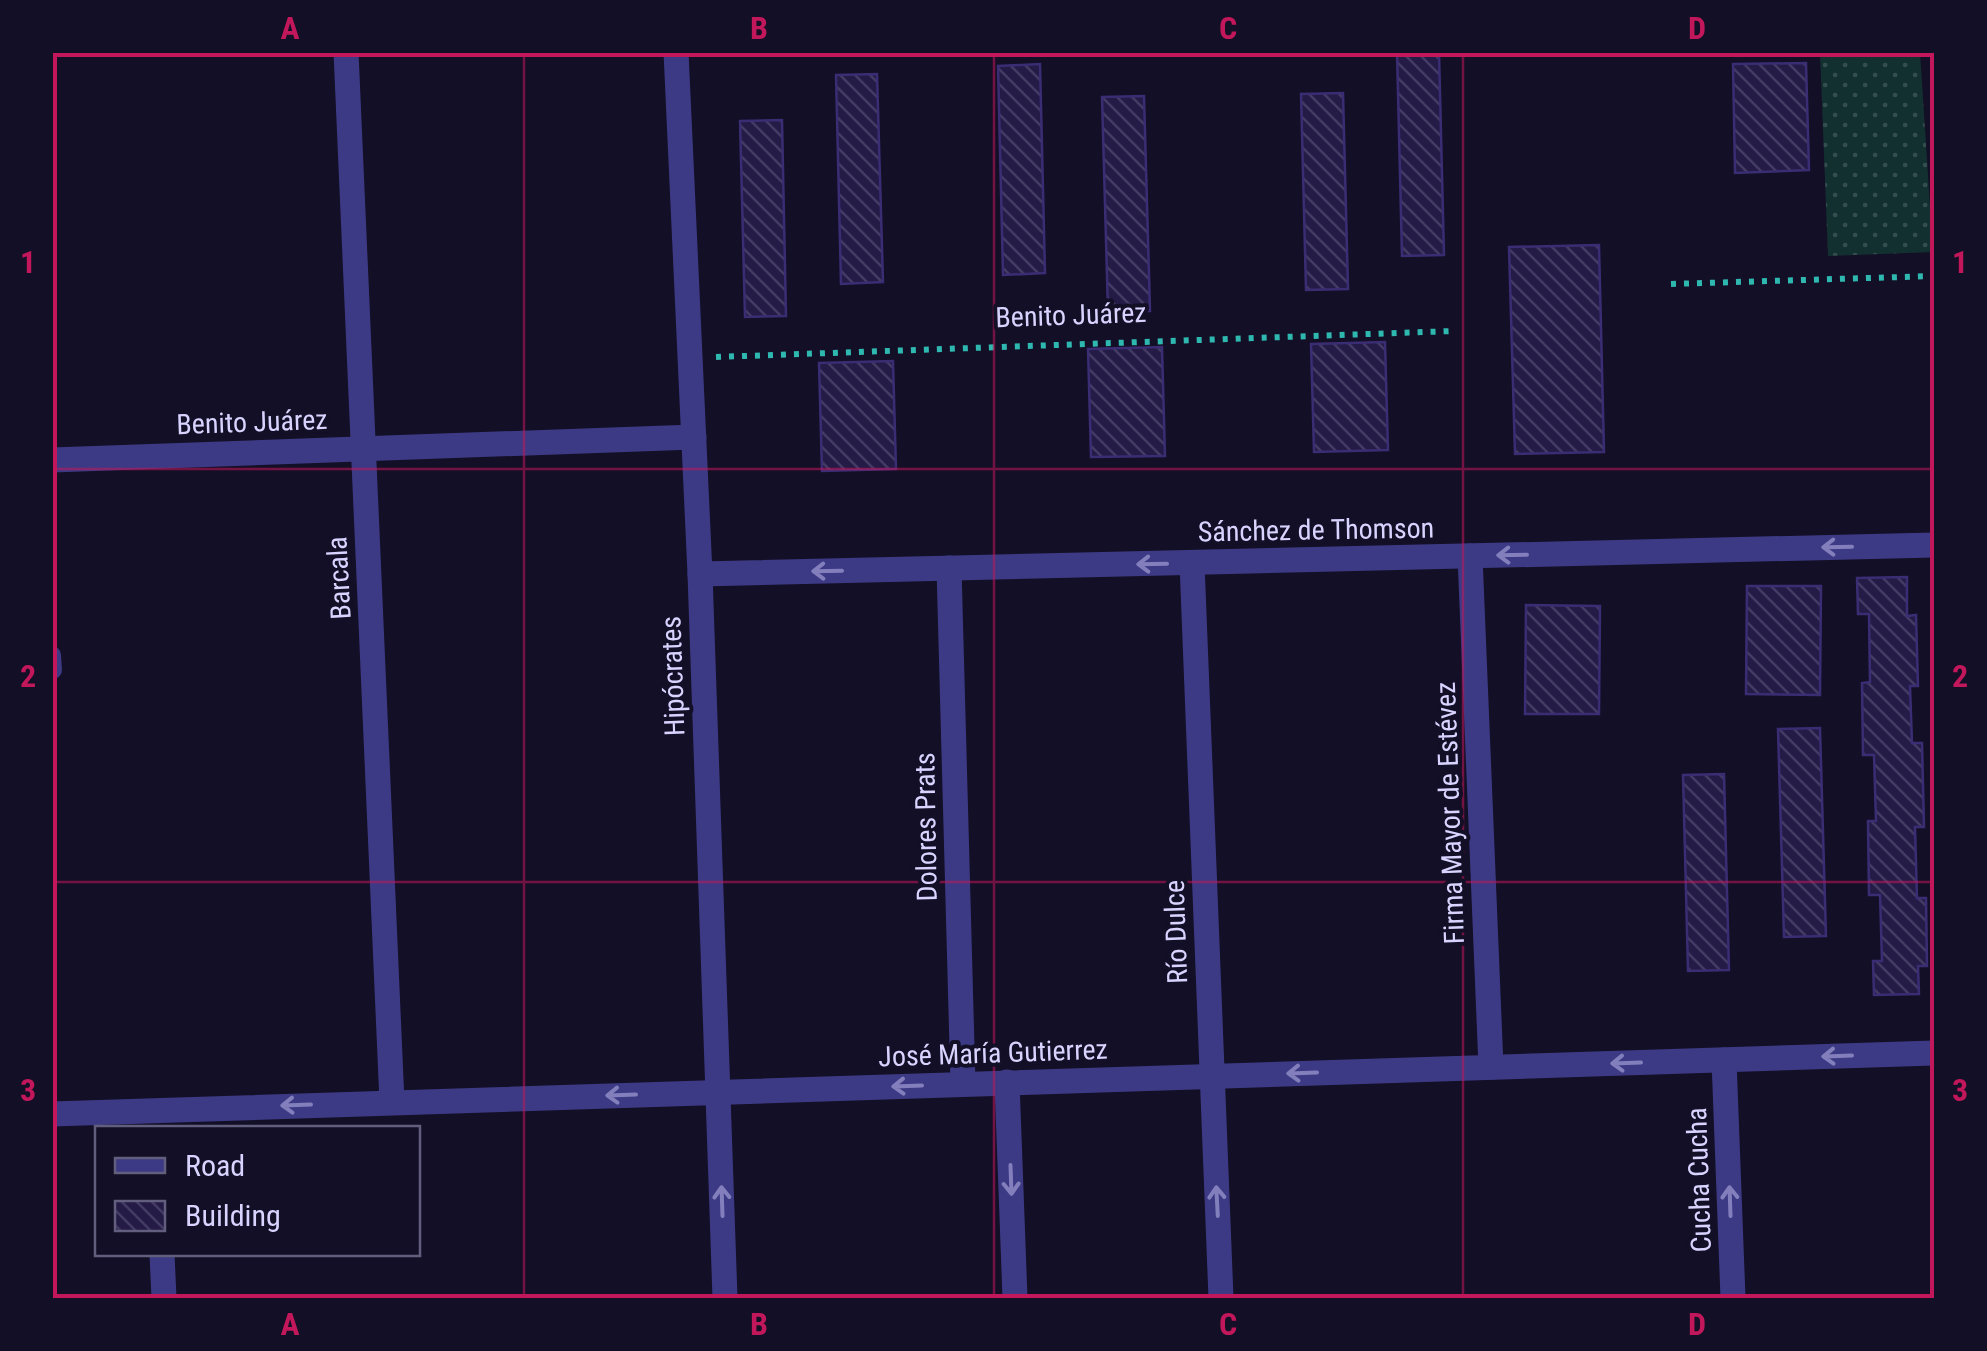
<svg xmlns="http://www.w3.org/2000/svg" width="1987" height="1351" font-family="'Roboto Condensed',sans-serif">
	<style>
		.grass { fill: url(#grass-dots) }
		.building { fill: url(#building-back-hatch); stroke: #3b2d73; stroke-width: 2.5 }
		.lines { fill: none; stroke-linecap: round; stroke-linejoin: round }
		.path { stroke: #2fb8b0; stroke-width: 6; stroke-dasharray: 5 8; stroke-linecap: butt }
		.lane { stroke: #3d3a85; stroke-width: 18 }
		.street { stroke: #3d3a85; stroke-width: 25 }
		.oneway { stroke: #837fbc }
		.grid { fill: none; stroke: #c2185b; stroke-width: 2.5; stroke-opacity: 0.55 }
		.labels { text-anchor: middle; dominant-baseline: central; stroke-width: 8; stroke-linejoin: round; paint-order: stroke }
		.street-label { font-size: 28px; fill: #d9d4ff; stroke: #130f26 }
		.neatline { fill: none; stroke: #c2185b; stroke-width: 4 }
		.grid-label { font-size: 32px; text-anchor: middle; font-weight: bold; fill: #c2185b }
	</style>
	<defs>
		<pattern id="grass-dots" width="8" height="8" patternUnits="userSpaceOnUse" patternTransform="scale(2.5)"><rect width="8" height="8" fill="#12302f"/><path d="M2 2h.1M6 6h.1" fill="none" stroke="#344d4e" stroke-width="1.8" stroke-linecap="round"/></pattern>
		<pattern id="building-back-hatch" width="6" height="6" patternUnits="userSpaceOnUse" patternTransform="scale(2.5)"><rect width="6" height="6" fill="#241b47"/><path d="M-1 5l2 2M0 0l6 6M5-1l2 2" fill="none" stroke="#433b63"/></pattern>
	</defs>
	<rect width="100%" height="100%" fill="#130f26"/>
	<!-- grass -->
	<polygon class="grass" points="1820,53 1920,53 1933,252 1828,256"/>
	<!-- building -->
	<g class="building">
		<polygon points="1397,52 1439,52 1444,255 1402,256"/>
		<polygon points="1806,63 1809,170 1735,173 1733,64"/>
		<polygon points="1040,64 1045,273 1003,275 998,66"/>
		<polygon points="877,74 883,282 841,284 836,75"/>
		<polygon points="1343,93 1348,289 1306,290 1301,94"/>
		<polygon points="1144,96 1150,311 1108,312 1102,97"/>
		<polygon points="782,120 786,316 745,317 740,121"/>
		<polygon points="1599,245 1604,452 1515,454 1509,247"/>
		<polygon points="1385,342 1388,450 1314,452 1311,344"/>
		<polygon points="1162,347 1165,456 1091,457 1088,349"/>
		<polygon points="893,361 896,469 822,471 819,363"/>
		<polygon points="1907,577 1907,616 1916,615 1918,686 1910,686 1912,743 1922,743 1924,827 1915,827 1917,898 1926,898 1927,966 1918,966 1919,994 1874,995 1873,961 1882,961 1880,895 1869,895 1868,821 1876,821 1874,755 1863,755 1862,683 1870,682 1869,614 1858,614 1857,578"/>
		<polygon points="1747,586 1821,586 1820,695 1746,694"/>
		<polygon points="1526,605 1600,606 1599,714 1525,714"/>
		<polygon points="1820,728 1826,936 1784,937 1778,729"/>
		<polygon points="1724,774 1729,970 1688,971 1683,775"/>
	</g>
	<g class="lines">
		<!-- path -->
		<g class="path">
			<polyline points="1671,284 1934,276"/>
			<polyline points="716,357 1454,331"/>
		</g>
		<!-- lane -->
		<polyline class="lane" points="52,655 53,670"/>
		<!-- street -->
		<g class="street">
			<polyline points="346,52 392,1102"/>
			<polyline points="676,52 700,574 725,1298"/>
			<polyline points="52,460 694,437"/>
			<polyline points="1470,556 1491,1067"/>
			<polyline points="1192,563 1221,1298"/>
			<polyline points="949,568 963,1084"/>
			<polyline points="700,574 1934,545"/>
			<polyline points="1724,1060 1733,1298"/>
			<polyline points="1007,1082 1015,1298"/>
			<polyline points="52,1114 1934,1053"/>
			<polyline points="162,1254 164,1298"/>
		</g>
	</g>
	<!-- one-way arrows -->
	<defs><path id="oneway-shaft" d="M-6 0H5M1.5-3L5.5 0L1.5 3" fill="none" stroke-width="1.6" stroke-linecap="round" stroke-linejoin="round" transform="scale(2.5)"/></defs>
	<g class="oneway">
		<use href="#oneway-shaft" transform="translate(1837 547) rotate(179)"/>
		<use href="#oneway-shaft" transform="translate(1512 555) rotate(179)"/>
		<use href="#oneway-shaft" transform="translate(1152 564) rotate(179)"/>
		<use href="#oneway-shaft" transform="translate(827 571) rotate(179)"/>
		<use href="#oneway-shaft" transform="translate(1837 1056) rotate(178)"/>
		<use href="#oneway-shaft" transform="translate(1626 1063) rotate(178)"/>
		<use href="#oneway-shaft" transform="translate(1302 1073) rotate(178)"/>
		<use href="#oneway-shaft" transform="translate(907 1086) rotate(178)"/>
		<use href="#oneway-shaft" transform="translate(621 1095) rotate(178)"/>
		<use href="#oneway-shaft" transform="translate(296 1105) rotate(178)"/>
		<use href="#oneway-shaft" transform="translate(1011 1180) rotate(88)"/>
		<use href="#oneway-shaft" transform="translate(722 1201) rotate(-92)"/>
		<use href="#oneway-shaft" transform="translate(1217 1201) rotate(-93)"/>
		<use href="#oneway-shaft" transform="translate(1730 1201) rotate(-92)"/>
	</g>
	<!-- grid -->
	<path class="grid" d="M524,52V1298M994,52V1298M1463,52V1298M52,469H1934M52,882H1934"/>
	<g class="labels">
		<!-- street labels -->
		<g class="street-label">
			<text transform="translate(1071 315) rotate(-2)">Benito Juárez</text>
			<text transform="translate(252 422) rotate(-2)">Benito Juárez</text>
			<text transform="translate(1316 530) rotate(-1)">Sánchez de Thomson</text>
			<text transform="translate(339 578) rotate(-93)">Barcala</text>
			<text transform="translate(673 676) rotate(-92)">Hipócrates</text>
			<text transform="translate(1450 813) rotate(-92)">Firma Mayor de Estévez</text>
			<text transform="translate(926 827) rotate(-91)">Dolores Prats</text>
			<text transform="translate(1176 932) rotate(-92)">Río Dulce</text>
			<text transform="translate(993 1053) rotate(-2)">José María Gutierrez</text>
			<text transform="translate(1699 1180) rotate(-92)">Cucha Cucha</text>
		</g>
	</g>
	<!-- border -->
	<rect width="1987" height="1351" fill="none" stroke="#130f26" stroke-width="110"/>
	<!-- legend -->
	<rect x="95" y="1126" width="325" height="130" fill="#130f26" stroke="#625e7d" stroke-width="2.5"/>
	<rect x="115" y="1158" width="50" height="15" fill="#3d3a85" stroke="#625e7d" stroke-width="2.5"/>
	<text x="185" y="1176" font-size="30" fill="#d9d4ff">Road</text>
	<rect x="115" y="1201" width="50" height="30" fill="url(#building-back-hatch)" stroke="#625e7d" stroke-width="2.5"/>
	<text x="185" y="1226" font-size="30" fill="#d9d4ff">Building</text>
	<rect x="55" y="55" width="1877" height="1241" class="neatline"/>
	<g class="grid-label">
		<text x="290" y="39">A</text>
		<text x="759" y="39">B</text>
		<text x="1228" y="39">C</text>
		<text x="1697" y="39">D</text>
		<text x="28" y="273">1</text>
		<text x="1960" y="273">1</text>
		<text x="28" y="687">2</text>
		<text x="1960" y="687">2</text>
		<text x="28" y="1101">3</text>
		<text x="1960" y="1101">3</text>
		<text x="290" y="1335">A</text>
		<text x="759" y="1335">B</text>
		<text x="1228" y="1335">C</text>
		<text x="1697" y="1335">D</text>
	</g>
</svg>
